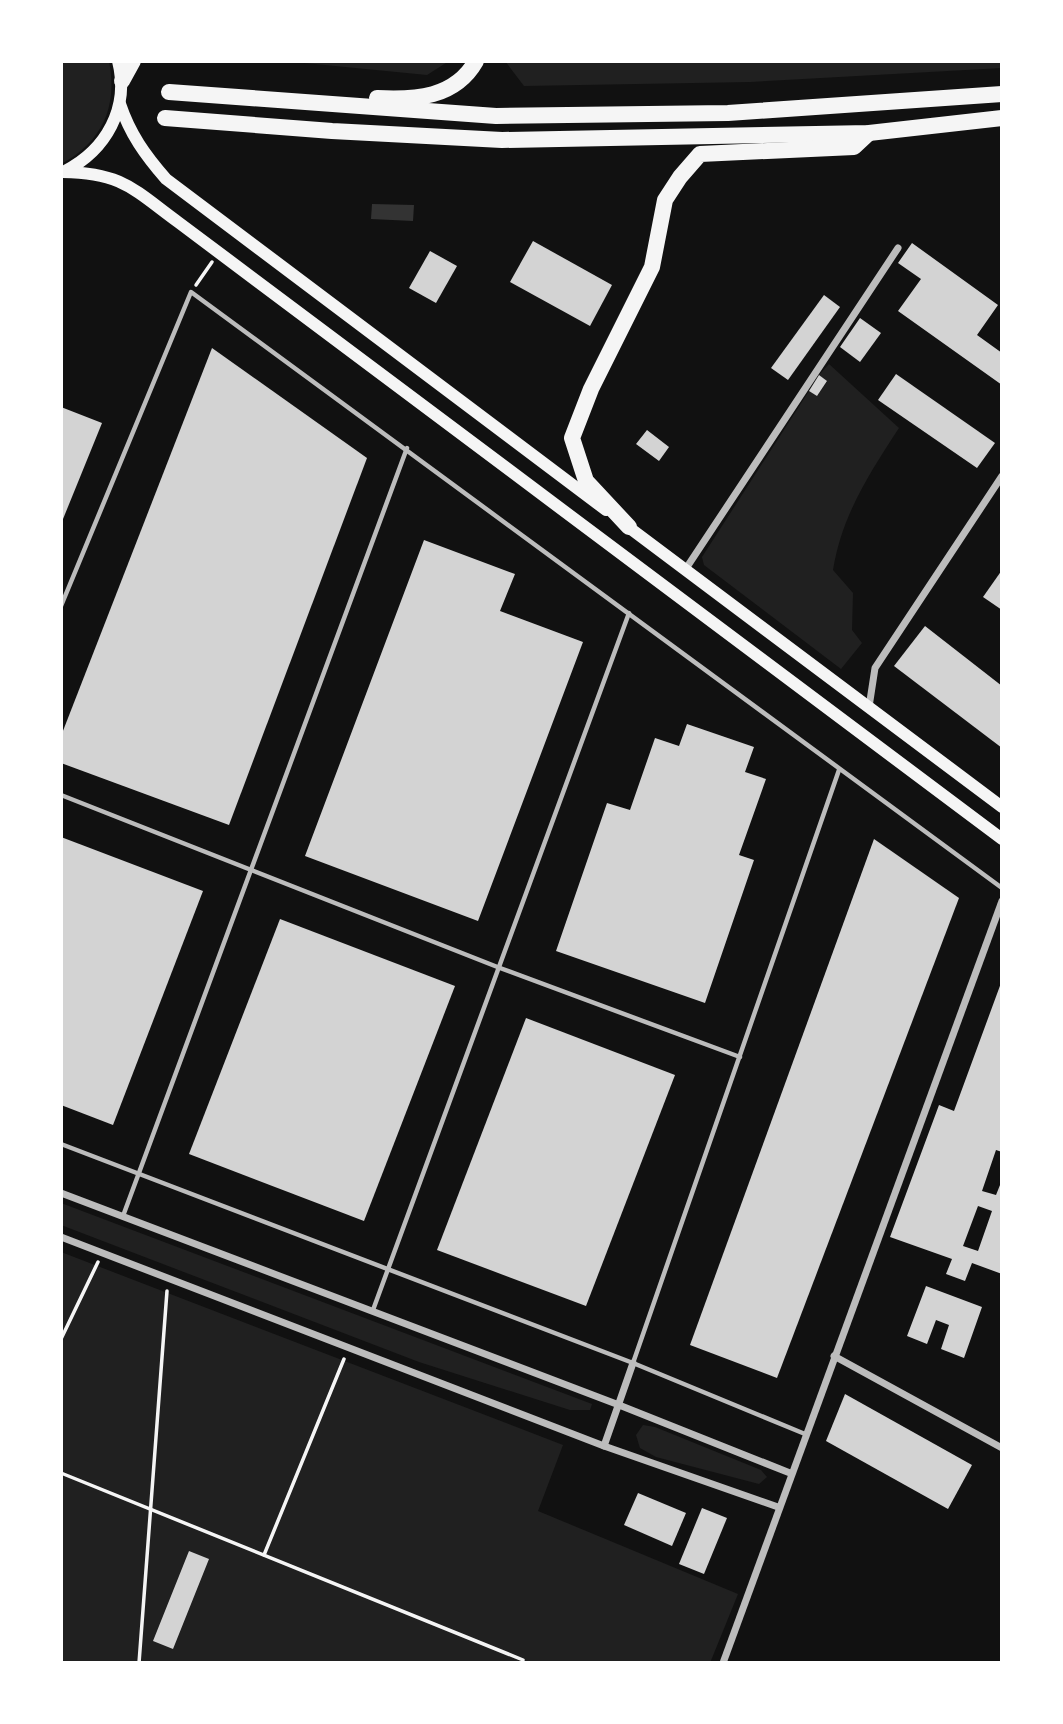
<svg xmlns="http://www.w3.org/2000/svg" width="1063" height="1724" font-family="Karla,sans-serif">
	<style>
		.green { fill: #202020 }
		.water { fill: #333 }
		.building { fill: #d3d3d3; fill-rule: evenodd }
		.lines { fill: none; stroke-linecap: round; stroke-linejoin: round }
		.path { stroke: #f5f5f5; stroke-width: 3.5 }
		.service { stroke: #bcbcbc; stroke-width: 4.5 }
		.minor { stroke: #bcbcbc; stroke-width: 7 }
		.secondary { stroke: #f5f5f5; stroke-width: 12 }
		.motorway { stroke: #f5f5f5; stroke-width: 16 }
	</style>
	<rect width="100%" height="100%" fill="#111"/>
	<!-- green -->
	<g class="green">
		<path d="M61,61H109C118,107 102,142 61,164Z"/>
		<polygon points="284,61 449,61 427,75"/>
		<polygon points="505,61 1002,61 1002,68 750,82 524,86"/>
		<path d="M829,364L899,428C869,474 842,515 833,570L853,593L852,630L862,643L841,669L704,565L702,557L809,391L817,396L827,382L819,375Z"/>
		<polygon points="61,1203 592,1404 590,1410 570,1410 419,1362 61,1225"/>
		<polygon points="61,1252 563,1445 538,1511 738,1594 710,1663 61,1663"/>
		<polygon points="643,1425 655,1427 761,1470 767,1477 759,1484 656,1457 640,1448 636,1435"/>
	</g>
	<!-- water -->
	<polygon class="water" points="372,204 414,205 413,221 371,219"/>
	<!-- building -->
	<g class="building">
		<polygon points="533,241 612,285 590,326 510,282"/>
		<polygon points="912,243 998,305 977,335 1002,353 1002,385 898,311 921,279 898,263"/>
		<polygon points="430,251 457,266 436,303 409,288"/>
		<polygon points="824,295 840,307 788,380 771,368"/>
		<polygon points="860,318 881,333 860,362 840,347"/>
		<polygon points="212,348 367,458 229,825 61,763 61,736"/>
		<polygon points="896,374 995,443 977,468 878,400"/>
		<polygon points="819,375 827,381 817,396 809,391"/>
		<polygon points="61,407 102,423 61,524"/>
		<polygon points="647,430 669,447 659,461 636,444"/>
		<polygon points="424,540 515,574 500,611 583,642 478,921 305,856"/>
		<polygon points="1002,570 1002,610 983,597"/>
		<polygon points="925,626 1002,686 1002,748 894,666"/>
		<polygon points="687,724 754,747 745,772 766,779 739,855 754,860 705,1003 556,951 607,803 630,810 655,738 679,746"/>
		<polygon points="61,837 203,891 113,1125 61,1105"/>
		<polygon points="874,839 959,898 777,1378 690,1345"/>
		<polygon points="280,919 455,986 364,1221 189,1154"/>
		<path d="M1001,983L1002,1152L996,1150L982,1191L996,1195L1002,1180V1274L972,1263L965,1281L946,1274L952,1259L890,1237L939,1105L954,1111ZM978,1206L992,1211L978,1251L963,1246Z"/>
		<polygon points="526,1018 675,1075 586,1306 437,1250"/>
		<polygon points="926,1286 982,1307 964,1358 941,1349 949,1325 936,1320 927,1344 907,1336"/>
		<polygon points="845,1394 972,1465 948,1509 826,1441"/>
		<polygon points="638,1493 686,1513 672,1546 624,1525"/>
		<polygon points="702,1508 727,1518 704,1574 679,1564"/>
		<polygon points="189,1551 209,1559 173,1649 153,1641"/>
	</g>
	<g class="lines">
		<!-- path -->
		<g class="path">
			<polyline points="196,285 212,262"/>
			<polyline points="61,1339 98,1262"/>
			<polyline points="61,1473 523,1660 522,1663"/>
			<polyline points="264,1555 344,1359"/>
			<polyline points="139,1663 167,1291"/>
		</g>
		<!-- service -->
		<g class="service">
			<polyline points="61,606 191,292 1002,888"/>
			<polyline points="61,795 500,968 740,1057"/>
			<polyline points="61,1144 633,1363 805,1434"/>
			<polyline points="123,1216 407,448"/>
			<polyline points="373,1310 629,613"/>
			<polyline points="633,1363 839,770"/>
		</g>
		<!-- minor -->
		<g class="minor">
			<polyline points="685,570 898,248"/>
			<polyline points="869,707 875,668 1002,476"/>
			<polyline points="61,1193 619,1405 790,1473"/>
			<polyline points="61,1237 604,1446 778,1507"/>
			<polyline points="834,1356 1002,1448"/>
			<polyline points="604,1446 633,1363"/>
			<polyline points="723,1663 1002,901"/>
		</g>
		<!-- secondary -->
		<g class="secondary">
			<path d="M120,104C130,134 145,155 166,179L606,510"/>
			<path d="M65,171C106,150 130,108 118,61"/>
			<path d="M63,172C122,173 133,189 178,222L1002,839"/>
			<polyline points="623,523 1002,807"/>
		</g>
		<!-- motorway -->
		<g class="motorway">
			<polyline points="122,81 133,61"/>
			<polyline points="169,92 496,116 728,113 1002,94"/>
			<path d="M377,98C415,100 455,98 476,61"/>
			<polyline points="165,118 332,131 502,140 869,133 1002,118"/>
			<polyline points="629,527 586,481 572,438 591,389 652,267 665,200 680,177 700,154 854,147 869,133"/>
		</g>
	</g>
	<!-- border -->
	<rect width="1063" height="1724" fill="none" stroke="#ffffff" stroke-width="126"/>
</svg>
